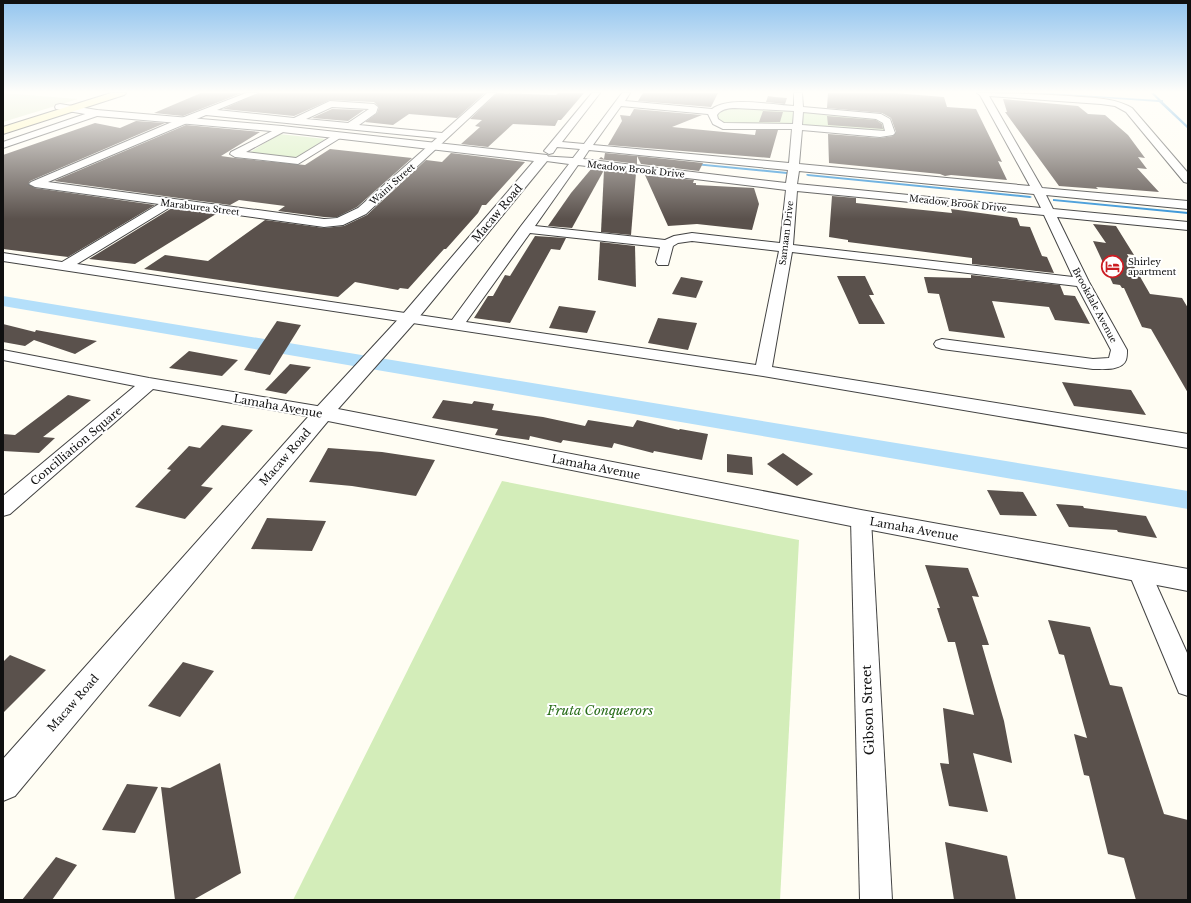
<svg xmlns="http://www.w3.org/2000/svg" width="1191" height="903" font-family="'Libre Baskerville',serif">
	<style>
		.green { fill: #d3edb9 }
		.cemetery { fill: #d8e4c1 }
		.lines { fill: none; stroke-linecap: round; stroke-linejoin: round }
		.stream { fill: #3694d7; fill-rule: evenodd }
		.canal { fill: #b4dffa; fill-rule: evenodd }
		.building { fill: #5a514c }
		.minor-casing { stroke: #434343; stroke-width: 2 }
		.tertiary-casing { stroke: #434343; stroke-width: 2 }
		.secondary-casing { stroke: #323232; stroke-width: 2 }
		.minor { fill: #fff; fill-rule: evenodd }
		.tertiary { fill: #fff; fill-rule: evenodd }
		.secondary { fill: #fff7ae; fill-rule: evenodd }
		.labels { text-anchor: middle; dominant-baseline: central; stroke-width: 4; stroke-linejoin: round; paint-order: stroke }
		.far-street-label { font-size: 9px; fill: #101010; stroke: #fff }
		.far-poi-label { font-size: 9px; fill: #101010; stroke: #fff; text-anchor: start }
		.street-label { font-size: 11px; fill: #101010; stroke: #fff }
		.near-park-label { font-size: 13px; font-style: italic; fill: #2a6e1b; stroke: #fff }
		.near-street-label { font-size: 13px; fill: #101010; stroke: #fff }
	</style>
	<rect width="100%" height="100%" fill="#fffdf3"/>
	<!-- green -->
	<g class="green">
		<polygon points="725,107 795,110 793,126 734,125 718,122 715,113"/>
		<polygon points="803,110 876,117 883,120 887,131 801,126"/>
		<polygon points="279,134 325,139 297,158 249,153"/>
		<polygon points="502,481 799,540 780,900 293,900"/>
	</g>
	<!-- cemetery -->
	<polygon class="cemetery" points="3,93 78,99 3,122"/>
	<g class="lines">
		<!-- stream -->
		<g class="stream">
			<polygon points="1033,93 1047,93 1158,100 1151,93 1154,93 1161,100 1163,100 1163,102 1188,126 1188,129 1159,102"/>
			<polygon points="694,163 787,172 789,173 787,174 695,165 694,165"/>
			<polygon points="807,174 1030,196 1032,197 1030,198 808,176 806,175"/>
			<polygon points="1053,199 1188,212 1188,214 1054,201 1053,201"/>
		</g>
		<!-- canal -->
		<polygon class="canal" points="3,296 1188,491 1188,509 3,306"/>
	</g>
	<!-- building -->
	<g class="building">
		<polygon points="201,93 242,93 183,116 154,113"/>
		<polygon points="259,93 485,93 457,118 409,114 393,125 365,122 377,113 379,107 374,102 330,100 294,116 223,109"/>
		<polygon points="497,93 556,95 558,93 584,93 561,120 558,120 555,126 513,124 488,147 461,144 480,127 475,126 482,120 470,119"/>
		<polygon points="643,93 718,93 711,107 638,101"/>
		<polygon points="828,93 895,93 944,97 947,107 976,109 1002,162 998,161 1007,180 951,175 945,176 940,174 829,163 828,134 880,138 893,136 896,132 891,118 882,113 827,108"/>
		<polygon points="768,96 775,97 787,98 785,104 766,102"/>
		<polygon points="1003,99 1078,106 1088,114 1105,115 1128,135 1145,158 1138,157 1147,169 1137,168 1159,192 1096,187 1098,189 1059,186 1005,112 1007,112"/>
		<polygon points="332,109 364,110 348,121 312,118"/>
		<polygon points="634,109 702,115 672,127 755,135 756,130 778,130 770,158 608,145 622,121 620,115 630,116"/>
		<polygon points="763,111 783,112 780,122 759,122"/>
		<polygon points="827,116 876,120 882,124 883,129 828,125"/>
		<polygon points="136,121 165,123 30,181 28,184 35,188 155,205 68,257 3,249 3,155 95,123 120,128"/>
		<polygon points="186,125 260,132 221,156 235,158 305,165 330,149 412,158 357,207 337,217 324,217 278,211 285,206 239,200 230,205 54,181"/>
		<polygon points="451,153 525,162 486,205 482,205 478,213 446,249 444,249 408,289 400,288 398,290 355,282 338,297 144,269 165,255 208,261 265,220 324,228 344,226 367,215 426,160 442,162"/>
		<polygon points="605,153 637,156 637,164 599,159 601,157 604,159"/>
		<polygon points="637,156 703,163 699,171 641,164"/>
		<polygon points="592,168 604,170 572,228 548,226 571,193"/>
		<polygon points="604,170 636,173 631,235 601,232"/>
		<polygon points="645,175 694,180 693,183 696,183 696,185 754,188 759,204 752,230 697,224 668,226"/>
		<polygon points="832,196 856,198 856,203 952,213 951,209 1017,218 1020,226 1030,227 1042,256 1047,257 1054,273 972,264 972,258 848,242 848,240 829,237"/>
		<polygon points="172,208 216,214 135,264 89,259"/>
		<polygon points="1093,224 1116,226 1134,255 1127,254 1150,294 1182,298 1188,308 1188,393 1151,329 1142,327 1124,288 1122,288 1120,285 1113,284 1093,241 1106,243"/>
		<polygon points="535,236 566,238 560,250 551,249 510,323 474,318 488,296 493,296 505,275 510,276"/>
		<polygon points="600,242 635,246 636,287 598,280"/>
		<polygon points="971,275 1060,285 1064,295 1075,296 1090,324 1055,320 1049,307 992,301 1005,338 949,331 939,294 928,293 924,277 971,278"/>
		<polygon points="837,276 865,276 874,295 869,295 885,324 859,324"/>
		<polygon points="681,277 703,281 696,298 672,294"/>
		<polygon points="559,306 596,311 587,333 549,328"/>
		<polygon points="658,318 697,323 688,350 648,343"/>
		<polygon points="277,321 301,325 270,375 244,370"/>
		<polygon points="3,324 35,332 36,330 97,341 75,354 34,340 25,346 3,342"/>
		<polygon points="189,351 238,360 222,376 169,368"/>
		<polygon points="290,364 311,367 286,394 265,390"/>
		<polygon points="1062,382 1131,390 1146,415 1074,406"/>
		<polygon points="68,395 91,400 43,437 55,438 39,453 3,451 3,434 15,435"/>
		<polygon points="443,400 472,404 474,401 494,404 492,410 543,417 585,426 588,420 633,427 637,420 679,430 680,429 708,434 702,460 654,451 653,453 614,443 612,448 563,440 561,443 530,436 529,440 495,435 498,429 432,418"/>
		<polygon points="222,425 253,430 201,486 213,488 185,519 135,507 171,470 167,469 189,446 200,448"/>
		<polygon points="328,448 382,452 435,460 416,496 352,486 309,482"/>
		<polygon points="783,453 813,474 797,486 767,464"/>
		<polygon points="727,454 752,457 753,475 727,472"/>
		<polygon points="987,490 1023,492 1037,516 1000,515"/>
		<polygon points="1056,504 1083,506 1084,508 1146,516 1157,538 1118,532 1117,530 1069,527"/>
		<polygon points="267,518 326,521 312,551 251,549"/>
		<polygon points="925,565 968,568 979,597 972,596 989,645 982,645 1004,721 1012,763 973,753 988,812 949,806 940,763 949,764 943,708 974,715 955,642 948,642 937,608 940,608"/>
		<polygon points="1048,620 1090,627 1110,685 1122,687 1164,814 1188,820 1188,900 1136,900 1124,858 1108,854 1089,776 1084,775 1074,734 1087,738 1064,655 1059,654"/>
		<polygon points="10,655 46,670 3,713 3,662"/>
		<polygon points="183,662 214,671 180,717 148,706"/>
		<polygon points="220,763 241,873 193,900 175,900 161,787 170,788"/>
		<polygon points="127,784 158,787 135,833 102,830"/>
		<polygon points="945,842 1007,856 1016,900 954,900"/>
		<polygon points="56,857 77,865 52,900 22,900"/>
	</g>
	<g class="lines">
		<defs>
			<g id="minor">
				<path d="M246,93H258L217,110L294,118L330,101L374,104L378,107L376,113L359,125L442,133L487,93H496L366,214L343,225L324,227L172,206L77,264L452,320L521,226L569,164L539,160L538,158L539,156L573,158L580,149L557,147L553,153L549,154L544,151L592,93H600L562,142L584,144L622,93H630L625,101L712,109C728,96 774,105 794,106V93H802L803,107L881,114L890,119L895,133L893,135L880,137L802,130L799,164L1030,186L980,95L977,93C1008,93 1038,94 1069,96C1090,98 1114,97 1132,108L1188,173V183L1184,182L1126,112L1115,106L1101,104L989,96L1042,188L1188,201V209L1046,195L1053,209L1188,222V230L1057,217L1089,282L1127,350C1127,353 1127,357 1126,360C1122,371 1102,369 1093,369L942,349L936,347L934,344L936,341L942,339L1093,359L1109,358L1111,350L1077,286L792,252L772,367L1188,434V448L763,376L3,261V253L62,262L159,204L35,187L29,184L31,182L179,119ZM621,106L708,114L713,124L723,129H792L789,163L593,145ZM332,107L369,109L348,123L306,119ZM735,108L794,111L793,124L724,123L718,119L717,115C721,109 728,108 735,108ZM803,112L876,119L883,123L885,131L802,125ZM206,115L437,138L358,208L337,218L324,219L48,182ZM589,150L788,170L786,183L583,159ZM578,165L786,190L780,243L692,233L674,236L665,240L535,226ZM799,171L1034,194L1041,208L797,184ZM797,191L1044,215L1073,277L793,245ZM530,233L660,247L656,262L658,265H668L673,246L678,243L692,241L779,251L756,365L466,322Z"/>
				<polygon points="97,110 102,113 100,115 3,148 3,142"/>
				<polygon points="282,126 285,127 287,129 285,131 246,152 296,158 337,133 343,133 345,135 298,164 235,157 230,154 231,152"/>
				<polygon points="3,350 149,378 323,407 329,409 332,413 329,417 323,419 153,389 10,514 3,516 3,496 135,386 3,360"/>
				<polygon points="861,511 868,513 871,519 892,900 860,900 851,519 854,513"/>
				<polygon points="1139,562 1147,564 1188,655 1188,696 1179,693 1128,571 1131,564"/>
			</g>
			<polygon id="tertiary" points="60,104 97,110 282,126 547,155 549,158 547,161 415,322 338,409 861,510 1188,569 1188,591 861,528 328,421 15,796 3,801 3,759 316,408 403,314 534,161 282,132 97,116 56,109 55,107 56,105"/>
			<polygon id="secondary" points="111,93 126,93 124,95 3,134 3,127"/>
		</defs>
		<!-- minor casing -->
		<use href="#minor" class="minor-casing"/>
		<!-- tertiary casing -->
		<use href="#tertiary" class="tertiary-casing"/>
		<!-- secondary casing -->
		<use href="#secondary" class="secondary-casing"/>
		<!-- minor -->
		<use href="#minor" class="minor"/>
		<!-- tertiary -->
		<use href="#tertiary" class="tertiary"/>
		<!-- secondary -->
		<use href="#secondary" class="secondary"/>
	</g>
	<!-- sky -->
	<linearGradient id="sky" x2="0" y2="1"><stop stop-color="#93c5ef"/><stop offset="0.42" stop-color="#fffefa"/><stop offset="1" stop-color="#fffefa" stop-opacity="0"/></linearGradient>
	<rect width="1191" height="219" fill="url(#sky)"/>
	<!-- icons -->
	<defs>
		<symbol id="hotel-ring" viewBox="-11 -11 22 22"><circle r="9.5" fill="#fff" stroke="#cb1d23" stroke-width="1.5"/><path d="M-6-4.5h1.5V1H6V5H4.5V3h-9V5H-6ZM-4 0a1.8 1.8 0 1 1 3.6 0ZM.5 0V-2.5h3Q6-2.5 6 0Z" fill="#cb1d23"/></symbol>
	</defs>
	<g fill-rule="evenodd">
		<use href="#hotel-ring" x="1100" y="254" width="25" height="25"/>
	</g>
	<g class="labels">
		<!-- far-street labels -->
		<g class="far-street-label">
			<text transform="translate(636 169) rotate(6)">Meadow Brook Drive</text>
			<text transform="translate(392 184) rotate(-42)">Waini Street</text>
			<text transform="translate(958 203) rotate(6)">Meadow Brook Drive</text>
			<text transform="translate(200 207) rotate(7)">Maraburea Street</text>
			<text transform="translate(786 233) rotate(-83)">Samaan Drive</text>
			<text transform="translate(1095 305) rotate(62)">Brookdale Avenue</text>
		</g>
		<!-- far-poi labels -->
		<g class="far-poi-label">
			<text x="1128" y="261">Shirley<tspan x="1128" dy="10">apartment</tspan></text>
		</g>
		<!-- street labels -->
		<g class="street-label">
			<text transform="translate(497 213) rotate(-50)">Macaw Road</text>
			<text transform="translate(278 406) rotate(10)">Lamaha Avenue</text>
			<text transform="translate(76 446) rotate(-40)">Concilliation Square</text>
			<text transform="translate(285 457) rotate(-49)">Macaw Road</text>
			<text transform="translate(596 467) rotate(11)">Lamaha Avenue</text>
			<text transform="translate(914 529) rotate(10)">Lamaha Avenue</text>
			<text transform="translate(73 703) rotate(-49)">Macaw Road</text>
		</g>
		<!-- near-park labels -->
		<g class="near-park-label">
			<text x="600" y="710">Fruta Conquerors</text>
		</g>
		<!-- near-street labels -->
		<g class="near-street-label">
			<text transform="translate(868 710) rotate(-92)">Gibson Street</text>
		</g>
	</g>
	<!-- border -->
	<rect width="1191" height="903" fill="none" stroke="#101010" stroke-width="8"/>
</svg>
